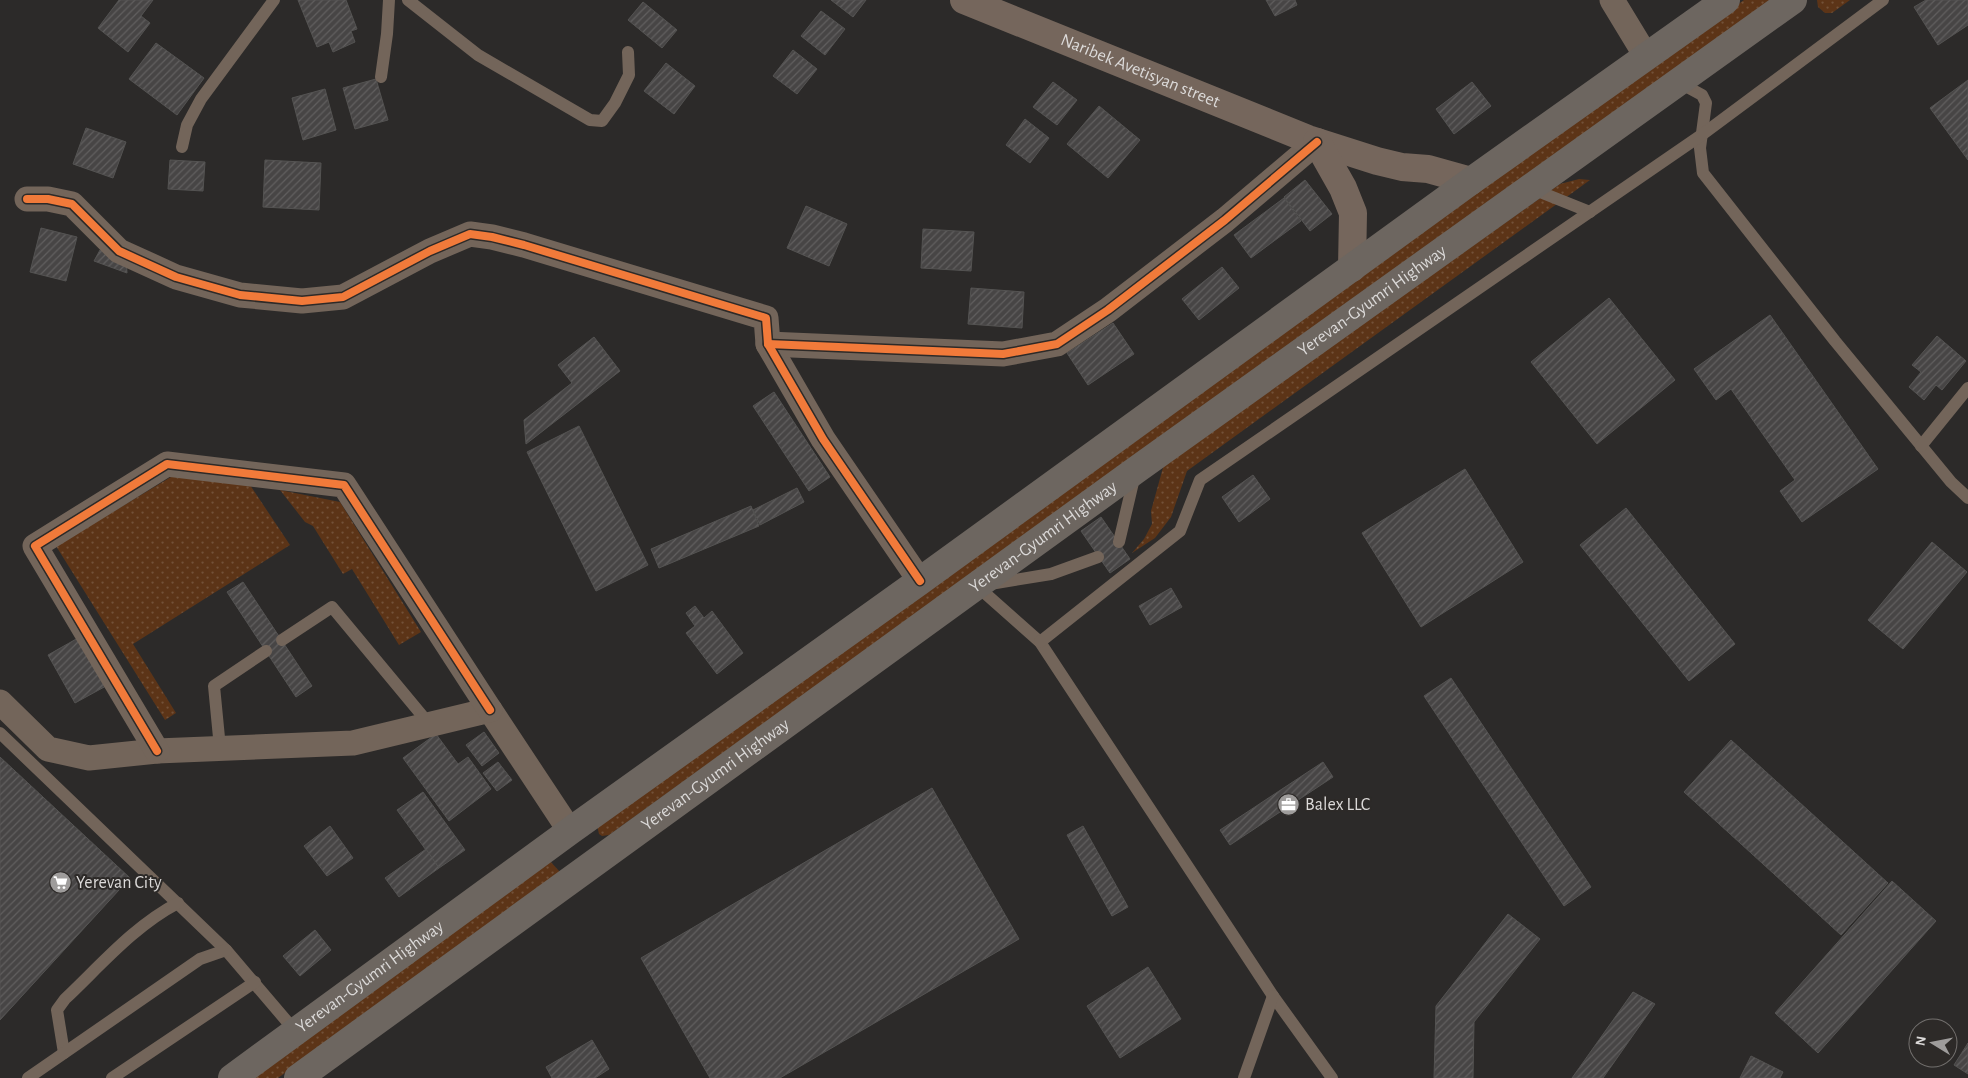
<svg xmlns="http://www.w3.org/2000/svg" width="1968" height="1078" font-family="'Alegreya Sans',sans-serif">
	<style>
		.grass { fill: url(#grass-dots) }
		.building { fill: url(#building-hatch); stroke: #545352 }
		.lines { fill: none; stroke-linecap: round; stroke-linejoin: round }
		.lane { stroke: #73655a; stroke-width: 12 }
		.street { stroke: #73655a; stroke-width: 25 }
		.secondary { stroke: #75665c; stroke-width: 28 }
		.highway { stroke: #6d6660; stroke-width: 28 }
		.cycleway-casing { stroke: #2d2a28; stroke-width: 11 }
		.cycleway { stroke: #f17a3a; stroke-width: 8 }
		.labels { text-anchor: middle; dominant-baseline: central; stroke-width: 4; stroke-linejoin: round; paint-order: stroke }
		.street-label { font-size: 18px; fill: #dbd9d8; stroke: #2d2a28 }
		.poi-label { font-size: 18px; fill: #dbd9d8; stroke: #2d2a28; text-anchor: start }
	</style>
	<defs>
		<pattern id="grass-dots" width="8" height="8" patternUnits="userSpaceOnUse" patternTransform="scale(1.25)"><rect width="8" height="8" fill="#5c3417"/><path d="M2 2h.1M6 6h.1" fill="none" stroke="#735138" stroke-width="1.8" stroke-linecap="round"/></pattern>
		<pattern id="building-hatch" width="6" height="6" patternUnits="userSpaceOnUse" patternTransform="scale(1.25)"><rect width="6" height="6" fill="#474545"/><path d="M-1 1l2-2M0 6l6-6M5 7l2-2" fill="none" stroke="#615f5f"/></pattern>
	</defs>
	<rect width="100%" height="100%" fill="#2c2a29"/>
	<!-- grass -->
	<g class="grass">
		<polygon points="1744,0 1771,0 609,835 602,836 599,834 597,825"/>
		<polygon points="1817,0 1850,0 1832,13 1825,13 1818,7"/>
		<polygon points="1579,179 1590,180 1187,471 1171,517 1155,538 1132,553 1144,539 1152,524 1151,511 1164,464 1560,184"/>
		<polygon points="181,471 246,479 290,545 133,644 176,713 165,720 56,546"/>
		<polygon points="280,490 340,502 421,632 399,645 352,569 343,574 313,526 305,522"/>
		<polygon points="549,860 560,872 313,1053 278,1078 249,1078"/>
	</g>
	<!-- building -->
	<g class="building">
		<polygon points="119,0 153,0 141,16 150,23 128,52 98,28"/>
		<polygon points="298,0 346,0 357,29 351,31 355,42 333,52 329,42 317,47"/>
		<polygon points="831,0 866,0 853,17"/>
		<polygon points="1266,0 1295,0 1297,5 1275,16"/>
		<polygon points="1926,0 1968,0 1968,25 1938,45 1914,7"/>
		<polygon points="643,2 677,30 662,48 628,20"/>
		<polygon points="821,11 845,29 825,55 801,36"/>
		<polygon points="156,43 204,78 177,115 129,79"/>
		<polygon points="793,50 817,69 797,94 773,76"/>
		<polygon points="666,63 695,86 674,114 644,91"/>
		<polygon points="376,79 388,120 355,129 343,88"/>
		<polygon points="1968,80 1968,160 1930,108"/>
		<polygon points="1053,82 1077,100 1057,125 1033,107"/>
		<polygon points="1472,82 1491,106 1454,134 1436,109"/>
		<polygon points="325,89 336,130 303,140 292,98"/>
		<polygon points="1099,106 1140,140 1108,178 1067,144"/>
		<polygon points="1025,119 1049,138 1030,163 1006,145"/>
		<polygon points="86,128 126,142 113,178 73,164"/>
		<polygon points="170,160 205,162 203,191 168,189"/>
		<polygon points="265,160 321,163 319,210 263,207"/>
		<polygon points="1305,180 1332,214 1310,231 1284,197"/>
		<polygon points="1284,198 1301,221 1251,258 1234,235"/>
		<polygon points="806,206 847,224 829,266 787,248"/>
		<polygon points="41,228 77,237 66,281 30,272"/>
		<polygon points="923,229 974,232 971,271 921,268"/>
		<polygon points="100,250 126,258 127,273 94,261"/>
		<polygon points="1222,267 1239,288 1199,320 1182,299"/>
		<polygon points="971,288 1024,292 1022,328 968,324"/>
		<polygon points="1609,298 1675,380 1597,444 1531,362"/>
		<polygon points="1770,315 1878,469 1802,522 1780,491 1795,480 1731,389 1716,400 1694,369"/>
		<polygon points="1113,323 1134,354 1088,385 1067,353"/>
		<polygon points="1937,336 1966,361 1942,390 1936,385 1924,400 1909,387 1921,372 1912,365"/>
		<polygon points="594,337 620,371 526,444 524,420 572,383 558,365"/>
		<polygon points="774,392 830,477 809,491 753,406"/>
		<polygon points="579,426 648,565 596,591 527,452"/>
		<polygon points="1465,469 1523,562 1421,627 1362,533"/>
		<polygon points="1253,475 1270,499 1239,522 1222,497"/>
		<polygon points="797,488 804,502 760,525 753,510"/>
		<polygon points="751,506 759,526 659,568 651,549"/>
		<polygon points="1626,508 1735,644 1689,681 1580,545"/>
		<polygon points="1101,517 1130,559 1110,573 1081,531"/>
		<polygon points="1932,542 1967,572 1903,649 1868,620"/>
		<polygon points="243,582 312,686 296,697 227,592"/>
		<polygon points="1171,588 1182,607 1150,625 1139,606"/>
		<polygon points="695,606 704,618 712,611 743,653 717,674 686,633 695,626 686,613"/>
		<polygon points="78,638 106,686 75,703 48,655"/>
		<polygon points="1451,678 1591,887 1564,906 1424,696"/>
		<polygon points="484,732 499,753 482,766 466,745"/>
		<polygon points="436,734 458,764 468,757 491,789 449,821 403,758"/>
		<polygon points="1731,740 1888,883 1841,935 1684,792"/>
		<polygon points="0,757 130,878 0,1020"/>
		<polygon points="498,762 512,780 497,791 483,773"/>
		<polygon points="1323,762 1333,777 1230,845 1220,830"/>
		<polygon points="932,788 1019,939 780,1078 710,1078 641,958"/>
		<polygon points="423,792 465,850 439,868 397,810"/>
		<polygon points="330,826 353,858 327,876 304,846"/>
		<polygon points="1083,826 1128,907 1112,916 1067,835"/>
		<polygon points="426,849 439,868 399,897 385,878"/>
		<polygon points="1892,881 1936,921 1818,1053 1775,1013"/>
		<polygon points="1508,914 1540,939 1474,1022 1473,1078 1434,1078 1436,1006"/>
		<polygon points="315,930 331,950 300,976 283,956"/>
		<polygon points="1148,967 1181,1019 1120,1058 1087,1006"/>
		<polygon points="1633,992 1655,1004 1603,1078 1572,1078"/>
		<polygon points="592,1040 609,1069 595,1078 552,1078 546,1067"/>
		<polygon points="1968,1043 1968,1074 1954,1065"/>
		<polygon points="1751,1056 1783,1072 1780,1078 1740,1078"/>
	</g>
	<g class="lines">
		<!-- lane -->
		<g class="lane">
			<polyline points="408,0 478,55 590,120 602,121 615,103 629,75 628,52"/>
			<polyline points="381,77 387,34 389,0"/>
			<polyline points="1678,82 1702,95 1706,103 1700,148 1703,173 1835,341 1951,482 1968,498"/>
			<polyline points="182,147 187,125 201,99 274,0"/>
			<polyline points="1530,188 1590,212"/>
			<polyline points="1921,446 1968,388"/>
			<polyline points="1119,542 1135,474"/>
			<polyline points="990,584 1051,574 1098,557"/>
			<polyline points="978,587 1040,642 1273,996 1332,1078"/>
			<polyline points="282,640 332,607 430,725"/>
			<polyline points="1040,642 1180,531 1200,480 1703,134 1883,0"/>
			<polyline points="0,733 226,950 296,1032"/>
			<polyline points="220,748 214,686 266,651"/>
			<path d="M64,1053L57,1010L65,999C101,965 134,926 178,903"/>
			<polyline points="28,1078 200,959 226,950"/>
			<polyline points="112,1078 255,982"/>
			<polyline points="1244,1078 1273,996"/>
		</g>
		<!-- street -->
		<g class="street">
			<polyline points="1612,0 1646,56"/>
			<polyline points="27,199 48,199 72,204 119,251 176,277 240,295 302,301 343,297 430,251 470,234 492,237 524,245 766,318 768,344 823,439 920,581"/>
			<polyline points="768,344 1003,354 1057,344 1108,310 1225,220 1317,142"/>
			<polyline points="0,702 48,749 89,758 157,751 353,743 490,710 570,831"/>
			<polyline points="157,751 35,546 167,464 344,485 490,710"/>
		</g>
		<!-- secondary -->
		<g class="secondary">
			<path id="s1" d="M964,0L1308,139L1377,161L1402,167L1428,169L1471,181"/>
			<polyline points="1317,142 1343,188 1353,213 1352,268"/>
		</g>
		<!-- highway -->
		<g class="highway">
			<path id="s2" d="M232,1078L570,831L920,581L1471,181L1726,0"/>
			<path id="s3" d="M298,1078L1136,470L1793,0"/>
		</g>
		<defs>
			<g id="cycleway">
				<polyline points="27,199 48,199 72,204 119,251 176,277 240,295 302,301 343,297 430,251 470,234 492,237 524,245 766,318 768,344 823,439 920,581"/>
				<polyline points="768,344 1003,354 1057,344 1108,310 1225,220 1317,142"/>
				<polyline points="157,751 35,546 167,464 344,485 490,710"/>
			</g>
		</defs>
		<!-- cycleway casing -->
		<use href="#cycleway" class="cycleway-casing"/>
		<!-- cycleway -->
		<use href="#cycleway" class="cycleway"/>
	</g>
	<!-- icons -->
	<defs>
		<symbol id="office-disc" viewBox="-11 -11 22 22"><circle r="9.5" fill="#9e9c9b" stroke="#2d2a28"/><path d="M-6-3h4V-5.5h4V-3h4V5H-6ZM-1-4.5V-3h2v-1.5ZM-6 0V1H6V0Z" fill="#fff"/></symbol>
		<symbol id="supermarket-disc" viewBox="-11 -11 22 22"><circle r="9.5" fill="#9e9c9b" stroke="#2d2a28"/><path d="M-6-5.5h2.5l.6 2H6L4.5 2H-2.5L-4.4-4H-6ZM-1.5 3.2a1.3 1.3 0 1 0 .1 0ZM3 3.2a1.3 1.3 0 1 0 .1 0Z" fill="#fff"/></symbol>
	</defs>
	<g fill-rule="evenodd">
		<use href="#office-disc" x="1276" y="792" width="25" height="25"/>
		<use href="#supermarket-disc" x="48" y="870" width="25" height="25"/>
	</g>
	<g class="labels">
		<!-- street labels -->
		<g class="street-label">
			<text stroke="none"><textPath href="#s1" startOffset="190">Naribek Avetisyan street</textPath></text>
			<text stroke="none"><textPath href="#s3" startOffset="1326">Yerevan-Gyumri Highway</textPath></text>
			<text stroke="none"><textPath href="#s3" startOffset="921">Yerevan-Gyumri Highway</textPath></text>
			<text stroke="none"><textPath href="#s3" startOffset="516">Yerevan-Gyumri Highway</textPath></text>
			<text stroke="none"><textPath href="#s2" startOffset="171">Yerevan-Gyumri Highway</textPath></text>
		</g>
		<!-- poi labels -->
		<g class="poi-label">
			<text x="1305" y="805">Balex LLC</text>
			<text x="76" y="883">Yerevan City</text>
		</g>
	</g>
	<!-- north arrow -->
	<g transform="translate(1933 1043) rotate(280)"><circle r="24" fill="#2d2a28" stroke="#73706e"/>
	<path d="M0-4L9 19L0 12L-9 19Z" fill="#9e9c9b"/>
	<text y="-8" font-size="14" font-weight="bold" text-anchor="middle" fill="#dbd9d8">N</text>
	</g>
</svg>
